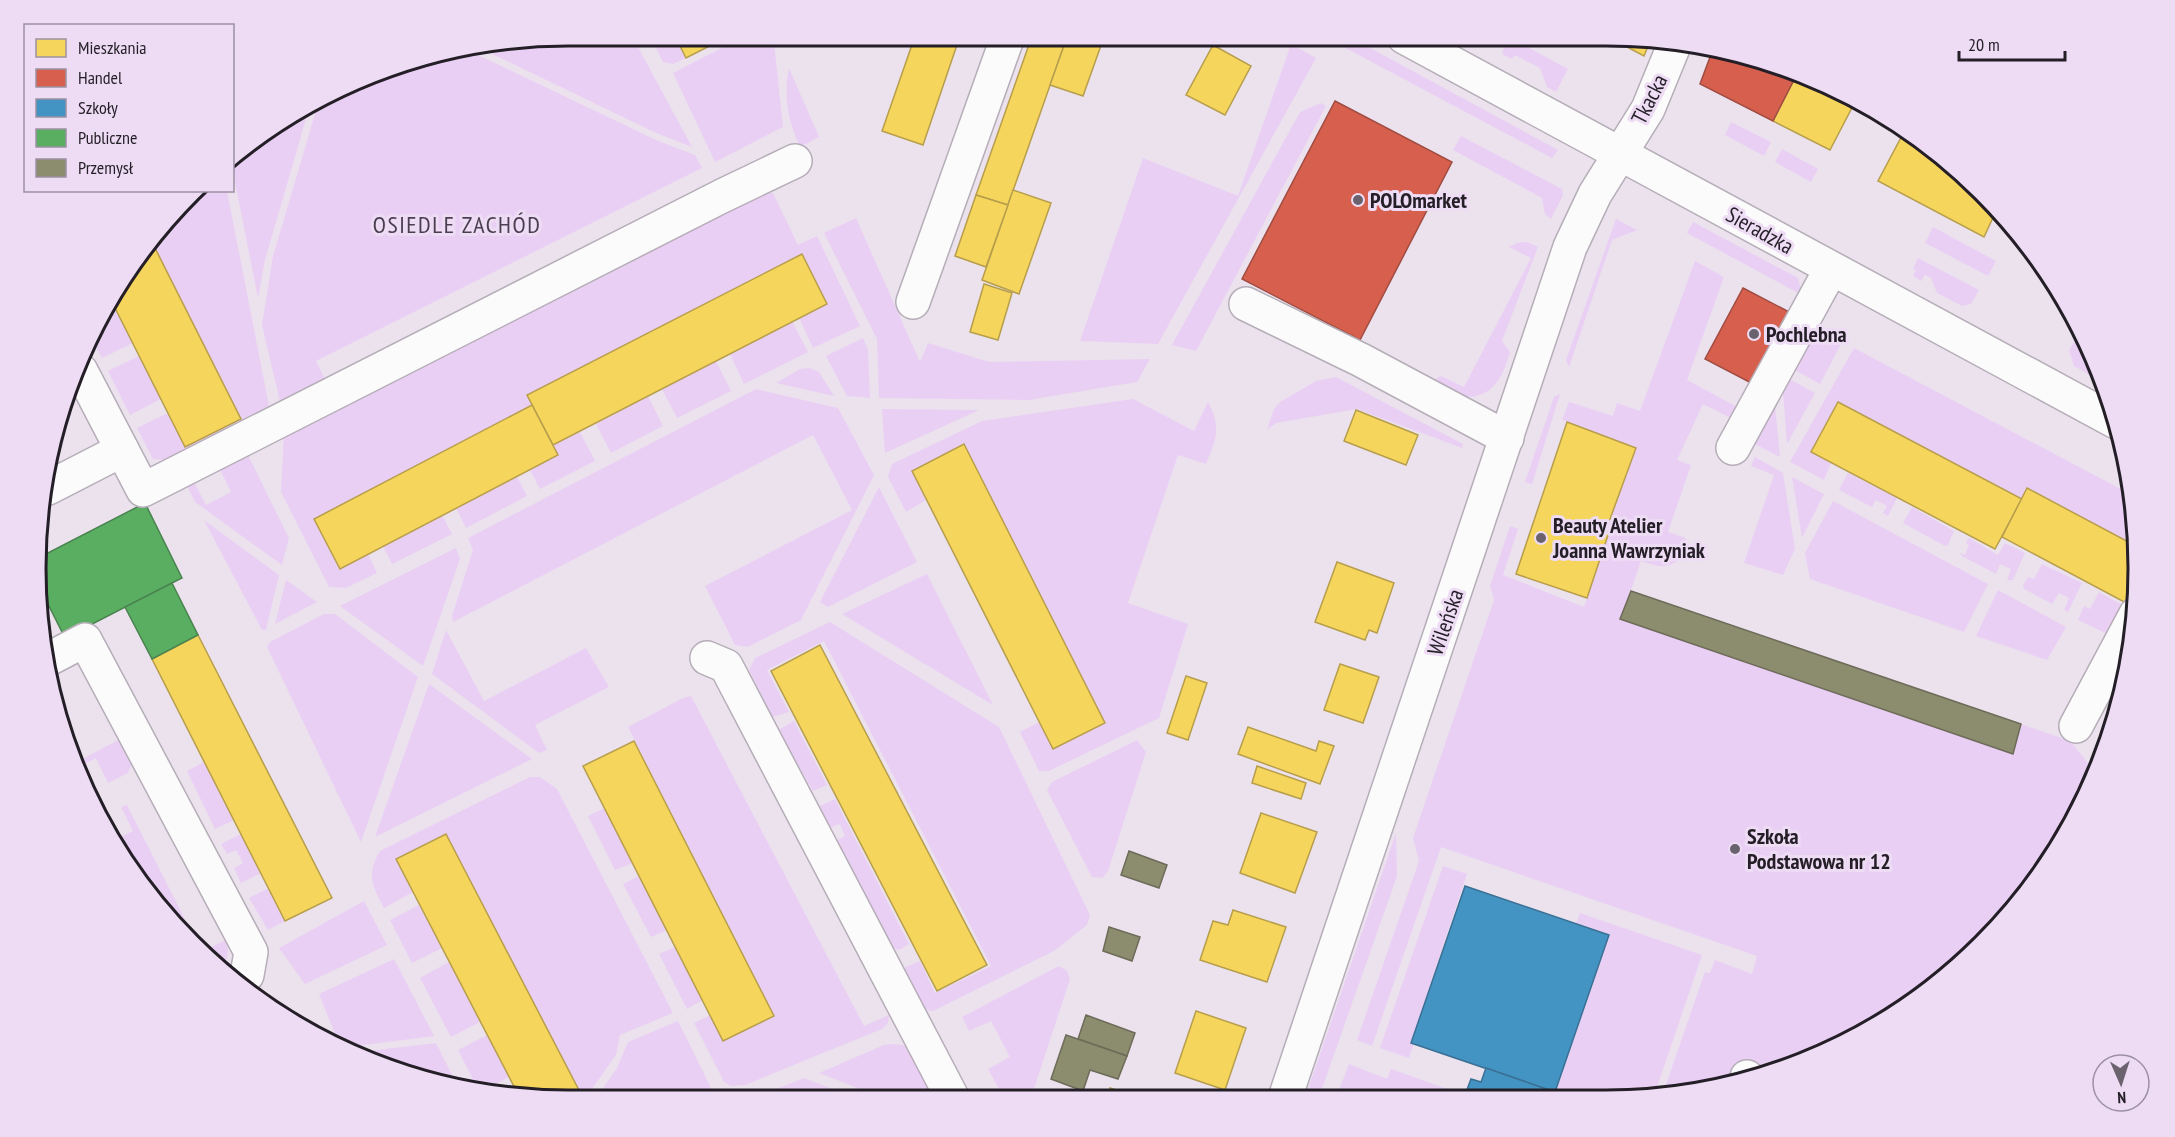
<svg xmlns="http://www.w3.org/2000/svg" width="2175" height="1137" font-family="'PT Sans Narrow',sans-serif">
	<style>
		.green { fill: #eacff4 }
		.homes { fill: #f6d55c; stroke: #b79e4c; stroke-width: 1.5 }
		.shops { fill: #d6604d; stroke: #a14c42; stroke-width: 1.5 }
		.schools { fill: #4393c3; stroke: #3a7094; stroke-width: 1.5 }
		.public { fill: #5aae61; stroke: #4a8350; stroke-width: 1.5 }
		.industry { fill: #8c8c6e; stroke: #6d6b59; stroke-width: 1.5 }
		.lines { fill: none; stroke-linecap: round; stroke-linejoin: round }
		.minor-casing { stroke: #b5adb7; stroke-width: 36 }
		.minor { stroke: #fcfbfc; stroke-width: 33 }
		.poi-dot { fill: #6a636d; stroke: #eddcf4; stroke-width: 2 }
		.labels { text-anchor: middle; dominant-baseline: central; stroke-width: 6; stroke-linejoin: round; paint-order: stroke }
		.street-label { font-size: 22px; fill: #241e27; stroke: #eddcf4 }
		.poi-label { font-size: 22px; font-weight: bold; fill: #241e27; stroke: #eddcf4; text-anchor: start }
		.neighbourhood-label { font-size: 24px; letter-spacing: 1.5px; fill: #4c3e51; stroke: #eddcf4 }
		.rim { fill: none; stroke: #241e27; stroke-width: 3 }
	</style>
	<rect width="100%" height="100%" fill="#ebe2ee"/>
	<!-- green -->
	<g class="green">
		<polygon points="569,36 632,36 692,147 654,132 484,50"/>
		<polygon points="654,36 675,36 686,58 673,64 663,62 651,38"/>
		<polygon points="745,36 770,36 774,42 783,127 715,162 673,73"/>
		<polygon points="1325,37 1350,37 1558,150 1552,158"/>
		<polygon points="1484,37 1509,37 1568,69 1556,92 1547,87 1540,68 1515,55 1512,59 1502,54 1504,48"/>
		<polygon points="1291,44 1316,58 1158,344 1080,341 1143,158 1238,196"/>
		<polygon points="472,52 656,140 695,155 702,168 316,361 327,383 281,406 262,325 273,256 317,107 365,82 368,88 420,61"/>
		<path d="M789,68L819,137L800,147C788,122 783,95 789,68Z"/>
		<polygon points="1321,103 1326,106 1196,351 1172,345 1300,112"/>
		<polygon points="308,112 265,260 258,298 233,172 233,159 244,146"/>
		<polygon points="1731,122 1771,142 1764,156 1725,135"/>
		<polygon points="1461,136 1562,189 1563,195 1551,219 1545,214 1542,198 1453,150"/>
		<polygon points="1782,149 1818,169 1811,182 1775,162"/>
		<polygon points="203,191 227,191 270,411 167,460 153,459 137,428 168,413 186,447 241,419 153,244"/>
		<polygon points="767,193 773,193 798,245 817,236 860,326 813,348 799,318 827,303 801,254 528,395 532,405 314,519 340,568 368,554 377,573 346,588 329,587 281,492 284,432"/>
		<polygon points="856,218 920,362 928,343 989,362 1150,359 1137,382 1029,400 879,398 877,339 824,233"/>
		<polygon points="1616,219 1637,230 1612,240 1569,367 1566,360"/>
		<polygon points="1693,222 1798,278 1802,295 1687,233"/>
		<polygon points="1933,227 1996,261 1988,276 1925,243"/>
		<path d="M1527,242L1538,247L1502,341L1510,352C1502,381 1489,403 1456,395L1362,344L1364,342L1434,380L1441,376L1464,387L1531,258L1509,247L1517,243Z"/>
		<polygon points="1918,258 1979,290 1971,304 1962,306 1937,293 1931,278 1925,275 1921,281 1913,276 1916,270 1913,269"/>
		<path d="M1695,261L1724,277L1687,380L1741,409L1735,420L1703,404L1677,460L1691,465L1668,532L1686,538L1679,560C1665,570 1656,566 1641,561L1621,619L2012,754L2021,724L2070,741L2096,773L2084,804L2007,919L1930,991L1810,1061L1760,1074L1738,1064L1730,1082L1676,1096H1662L1705,972L1710,973L1715,960L1752,974L1757,956L1441,847L1372,1046L1357,1040L1419,861L1413,838L1494,600L1490,586L1510,526L1518,529L1503,575L1584,607L1609,532L1606,530L1635,448L1562,420L1569,402L1613,416L1617,403L1640,411Z"/>
		<polygon points="112,302 133,343 102,358 94,343"/>
		<polygon points="792,321 808,352 744,384 730,354"/>
		<polygon points="1812,326 1842,342 1820,384 1789,367"/>
		<polygon points="863,338 868,349 870,398 847,396 826,356"/>
		<polygon points="2074,342 2089,350 2101,376 2095,378 2074,366 2069,350"/>
		<polygon points="1854,348 2134,496 2136,546 2028,489 2022,499 1838,402 1811,452 1831,463 1824,480 1790,462"/>
		<polygon points="139,356 161,399 130,415 108,371"/>
		<polygon points="716,361 731,391 677,418 662,389"/>
		<polygon points="810,368 819,372 834,396 776,383 800,369"/>
		<polygon points="1784,376 1815,393 1787,444 1782,380"/>
		<polygon points="1336,377 1463,444 1462,448 1357,409 1276,423 1267,430 1274,409 1280,402 1316,381"/>
		<polygon points="756,389 838,408 874,475 801,620 748,647 735,645 705,586 852,510 813,435 453,622 452,616 473,550 468,538"/>
		<polygon points="1560,394 1532,484 1525,482 1554,397"/>
		<polygon points="1774,394 1780,457 1749,441"/>
		<polygon points="648,396 663,426 611,453 596,424"/>
		<path d="M1133,399L1194,431L1208,402C1222,428 1216,439 1206,464L1178,455L1128,603L1188,624L1159,718L1049,771H1039L1020,732L1039,722L1053,749L1105,723L965,445L912,471L926,500L906,512L888,477L892,464L982,421Z"/>
		<polygon points="882,409 979,410 885,453"/>
		<polygon points="580,432 595,461 540,489 530,470 558,455 553,445"/>
		<polygon points="246,451 289,538 282,565 195,502 185,482 192,478 206,505 231,492 218,465"/>
		<polygon points="1755,457 1783,473 1795,549 1783,575 1744,563 1774,475 1751,466"/>
		<polygon points="1848,473 1897,498 1888,516 1883,513 1887,506 1876,500 1872,507 1839,490"/>
		<polygon points="517,477 527,496 466,528 456,508"/>
		<polygon points="1792,477 1824,494 1802,538"/>
		<polygon points="879,487 917,562 828,607 820,602"/>
		<polygon points="1833,501 1988,584 1964,632 1810,579 1805,553"/>
		<polygon points="1912,507 1954,531 1948,545 1945,546 1903,523"/>
		<polygon points="442,515 452,534 392,564 383,546"/>
		<polygon points="204,520 279,575 266,630 262,630"/>
		<polygon points="1969,538 1998,555 2005,543 2025,553 2013,580 2007,580 2011,569 2000,564 1996,574 1962,556 1960,553 1965,555 1969,545 1966,543"/>
		<polygon points="456,548 460,559 423,666 340,606"/>
		<polygon points="2042,564 2082,583 2068,612 2064,610 2069,598 2059,593 2052,604 2024,589 2023,585 2028,577 2034,579"/>
		<polygon points="927,574 993,705 842,614"/>
		<polygon points="286,580 317,602 275,624"/>
		<polygon points="1998,590 2066,627 2047,660 1976,636"/>
		<polygon points="2099,592 2131,610 2116,638 2078,620 2084,606 2090,609"/>
		<polygon points="324,614 335,614 418,677 361,842 267,647 270,642"/>
		<polygon points="830,622 999,727 1090,915 1087,925 1054,951 933,1011 926,1010 904,968 920,961 935,993 991,966 824,641 767,670 789,712 772,717 749,670 755,658"/>
		<polygon points="446,630 484,701 586,648 609,687 535,725 547,750 539,753 432,674"/>
		<polygon points="429,684 532,759 375,837"/>
		<polygon points="691,696 864,1026 889,1015 888,1023 882,1029 745,1085 731,1086 724,1082 694,1023 710,1015 724,1041 774,1015 628,727 683,698"/>
		<polygon points="794,721 827,785 813,791 778,730"/>
		<polygon points="122,738 134,759 128,773 108,783 96,758 77,768 75,763"/>
		<polygon points="1137,740 1146,752 1108,871 1102,878 1092,877 1047,790 1052,782"/>
		<polygon points="204,762 234,820 215,829 187,771"/>
		<path d="M530,777H540L557,789L673,1013L620,1035L616,1055L584,1100H574L581,1095L446,834L396,859L413,892L384,908C372,886 366,874 380,851Z"/>
		<polygon points="835,799 909,944 899,950 892,947 836,841 845,836 840,824 829,828 820,806"/>
		<polygon points="127,805 201,951 192,945 116,839 133,831 121,807"/>
		<polygon points="605,808 633,863 615,870 588,816"/>
		<polygon points="1396,833 1397,876 1319,1097 1305,1098"/>
		<polygon points="241,834 261,873 241,883 234,868 243,863 236,850 227,854 221,844"/>
		<polygon points="1443,866 1467,874 1411,1042 1414,1043 1409,1058 1380,1048"/>
		<polygon points="639,876 667,930 651,937 623,884"/>
		<polygon points="269,888 285,921 268,930 249,898"/>
		<polygon points="364,901 387,945 305,984 279,948"/>
		<polygon points="419,905 442,948 412,963 390,920"/>
		<polygon points="1580,913 1702,955 1654,1096 1554,1097 1609,935 1576,923"/>
		<path d="M226,940C229,950 229,959 222,967L201,952Z"/>
		<polygon points="675,947 703,1000 687,1009 659,954"/>
		<polygon points="394,959 434,1036 341,1048 319,994"/>
		<polygon points="449,962 480,1022 451,1037 420,978"/>
		<polygon points="1059,966 1067,971 1070,979 1031,1098 1004,1098 988,1069 1010,1057 991,1021 969,1031 962,1017"/>
		<polygon points="678,1021 710,1086 711,1093 705,1099 595,1100 617,1068 628,1042"/>
		<polygon points="487,1035 509,1077 482,1091 479,1091 458,1050"/>
		<polygon points="436,1043 458,1087 431,1083 352,1053"/>
		<polygon points="893,1044 903,1045 909,1049 935,1099 886,1099 819,1073 884,1045"/>
		<polygon points="1349,1064 1387,1079 1391,1069 1470,1097 1336,1097"/>
		<polygon points="804,1078 858,1099 751,1099"/>
	</g>
	<!-- homes -->
	<g class="homes">
		<polygon points="675,36 729,36 686,58"/>
		<polygon points="915,36 960,36 923,145 882,131"/>
		<polygon points="1032,36 1067,37 1008,205 976,195"/>
		<polygon points="1067,37 1104,37 1083,96 1050,85"/>
		<polygon points="1608,37 1641,37 1651,39 1644,56"/>
		<polygon points="1213,45 1251,66 1225,115 1186,95"/>
		<polygon points="419,61 369,86 366,81 397,64"/>
		<polygon points="1797,74 1842,91 1856,100 1830,150 1773,121"/>
		<polygon points="1905,130 1931,146 1997,209 1984,237 1878,181"/>
		<polygon points="1013,190 1051,203 1019,294 982,280"/>
		<polygon points="976,195 1008,205 986,267 955,256"/>
		<polygon points="153,244 241,419 185,447 112,302 126,273"/>
		<polygon points="802,254 827,304 553,445 527,395"/>
		<polygon points="984,284 1012,293 998,340 970,332"/>
		<polygon points="1838,402 2022,499 1995,549 1811,452"/>
		<polygon points="532,405 558,455 340,569 314,519"/>
		<polygon points="1356,410 1418,435 1406,465 1344,441"/>
		<polygon points="1567,422 1636,448 1606,530 1609,532 1587,598 1516,574"/>
		<polygon points="964,444 1105,723 1053,749 912,471"/>
		<polygon points="2027,488 2136,546 2137,587 2128,604 2002,537"/>
		<polygon points="1337,562 1394,583 1377,633 1369,630 1365,640 1315,622"/>
		<polygon points="198,635 332,898 285,921 152,659"/>
		<polygon points="820,645 987,965 937,991 771,671"/>
		<polygon points="1340,664 1379,677 1363,723 1324,710"/>
		<polygon points="1186,676 1207,683 1188,740 1167,733"/>
		<polygon points="1248,727 1316,751 1319,741 1334,746 1320,784 1238,754"/>
		<polygon points="634,741 774,1016 723,1041 583,766"/>
		<polygon points="1257,766 1306,783 1301,799 1252,783"/>
		<polygon points="1261,813 1317,832 1295,893 1240,873"/>
		<polygon points="446,834 582,1096 574,1100 534,1100 520,1098 396,859"/>
		<polygon points="1233,910 1286,927 1267,982 1200,960 1213,921 1228,925"/>
		<polygon points="1196,1011 1246,1028 1225,1090 1175,1073"/>
		<polygon points="1110,1088 1141,1098 1107,1098"/>
	</g>
	<!-- shops -->
	<g class="shops">
		<polygon points="1713,49 1745,54 1797,74 1773,121 1700,84"/>
		<polygon points="1335,101 1452,162 1360,340 1242,279"/>
		<polygon points="1743,288 1793,314 1755,385 1705,359"/>
	</g>
	<!-- schools -->
	<g class="schools">
		<polygon points="1465,886 1609,935 1555,1092 1411,1043"/>
		<polygon points="1486,1068 1555,1092 1554,1097 1465,1095 1471,1079 1481,1082"/>
	</g>
	<!-- public -->
	<g class="public">
		<polygon points="145,503 182,578 65,638 39,586 42,556"/>
		<polygon points="172,583 198,635 152,659 125,607"/>
	</g>
	<!-- industry -->
	<g class="industry">
		<polygon points="1631,591 2021,724 2013,754 1620,619"/>
		<polygon points="1129,851 1167,865 1159,888 1121,875"/>
		<polygon points="1109,927 1140,937 1132,961 1103,951"/>
		<polygon points="1086,1015 1135,1033 1127,1056 1078,1039"/>
		<polygon points="1066,1035 1127,1056 1118,1079 1090,1070 1083,1091 1051,1079"/>
	</g>
	<g class="lines">
		<defs>
			<g id="minor">
				<polyline points="1404,37 2116,422"/>
				<polyline points="913,302 1008,36"/>
				<polyline points="1246,304 1361,360 1507,438"/>
				<polyline points="81,371 143,490 722,196 795,161"/>
				<polyline points="1733,448 1831,269"/>
				<polyline points="48,488 122,450"/>
				<polyline points="707,658 726,666 953,1099"/>
				<polyline points="47,660 85,640 251,952 247,975"/>
				<polyline points="2076,726 2136,614"/>
				<polyline points="1747,1078 1747,1077"/>
				<polyline points="1285,1098 1570,247 1595,194 1648,109 1675,43"/>
			</g>
		</defs>
		<!-- minor casing -->
		<use href="#minor" class="minor-casing"/>
		<!-- minor -->
		<use href="#minor" class="minor"/>
	</g>
	<!-- markers -->
	<g class="poi-dot">
		<circle cx="1358" cy="200" r="6"/>
		<circle cx="1754" cy="334" r="6"/>
		<circle cx="1541" cy="538" r="6"/>
		<circle cx="1735" cy="849" r="6"/>
	</g>
	<g class="labels">
		<!-- street labels -->
		<g class="street-label">
			<text transform="translate(1649 99) rotate(-63)">Tkacka</text>
			<text transform="translate(1760 230) rotate(29)">Sieradzka</text>
			<text transform="translate(1445 622) rotate(-71)">Wileńska</text>
		</g>
		<!-- poi labels -->
		<g class="poi-label">
			<text x="1370" y="200">POLOmarket</text>
			<text x="1766" y="334">Pochlebna</text>
			<text x="1553" y="525">Beauty Atelier<tspan x="1553" dy="25">Joanna Wawrzyniak</tspan></text>
			<text x="1747" y="836">Szkoła<tspan x="1747" dy="25">Podstawowa nr 12</tspan></text>
		</g>
		<!-- neighbourhood labels -->
		<g class="neighbourhood-label">
			<text x="457" y="224">OSIEDLE ZACHÓD</text>
		</g>
	</g>
	<!-- crop -->
	<path d="M0 0H2175V1137H0ZM568 46H1606A522 522 0 0 1 2128 568V568A522 522 0 0 1 1606 1090H568A522 522 0 0 1 46 568V568A522 522 0 0 1 568 46Z" fill="#eddcf4" fill-rule="evenodd"/>
	<path class="rim" d="M568 46H1606A522 522 0 0 1 2128 568V568A522 522 0 0 1 1606 1090H568A522 522 0 0 1 46 568V568A522 522 0 0 1 568 46Z"/>
	<!-- legend -->
	<rect x="24" y="24" width="210" height="168" fill="#eddcf4" stroke="#9d90a2" stroke-width="1.5"/>
	<rect x="36" y="39" width="30" height="18" fill="#f6d55c" stroke="#9d90a2" stroke-width="1.5"/>
	<text x="78" y="54" font-size="18" fill="#241e27">Mieszkania</text>
	<rect x="36" y="69" width="30" height="18" fill="#d6604d" stroke="#9d90a2" stroke-width="1.5"/>
	<text x="78" y="84" font-size="18" fill="#241e27">Handel</text>
	<rect x="36" y="99" width="30" height="18" fill="#4393c3" stroke="#9d90a2" stroke-width="1.5"/>
	<text x="78" y="114" font-size="18" fill="#241e27">Szkoły</text>
	<rect x="36" y="129" width="30" height="18" fill="#5aae61" stroke="#9d90a2" stroke-width="1.5"/>
	<text x="78" y="144" font-size="18" fill="#241e27">Publiczne</text>
	<rect x="36" y="159" width="30" height="18" fill="#8c8c6e" stroke="#9d90a2" stroke-width="1.5"/>
	<text x="78" y="174" font-size="18" fill="#241e27">Przemysł</text>
	<!-- north arrow -->
	<g transform="translate(2121 1083) rotate(177)"><circle r="28" fill="#eddcf4" stroke="#9d90a2" stroke-width="1.5"/>
	<path d="M0-4.5L10 22L0 15L-10 22Z" fill="#6a636d"/>
	<text y="-9" font-size="16" font-weight="bold" text-anchor="middle" fill="#241e27">N</text>
	</g>
	<!-- scale -->
	<path d="M1959 51v9h106v-9" fill="none" stroke="#241e27" stroke-width="3"/>
	<text x="1968" y="51" font-size="18" fill="#241e27" stroke="#eddcf4" stroke-width="4.5" paint-order="stroke">20 m</text>
</svg>
